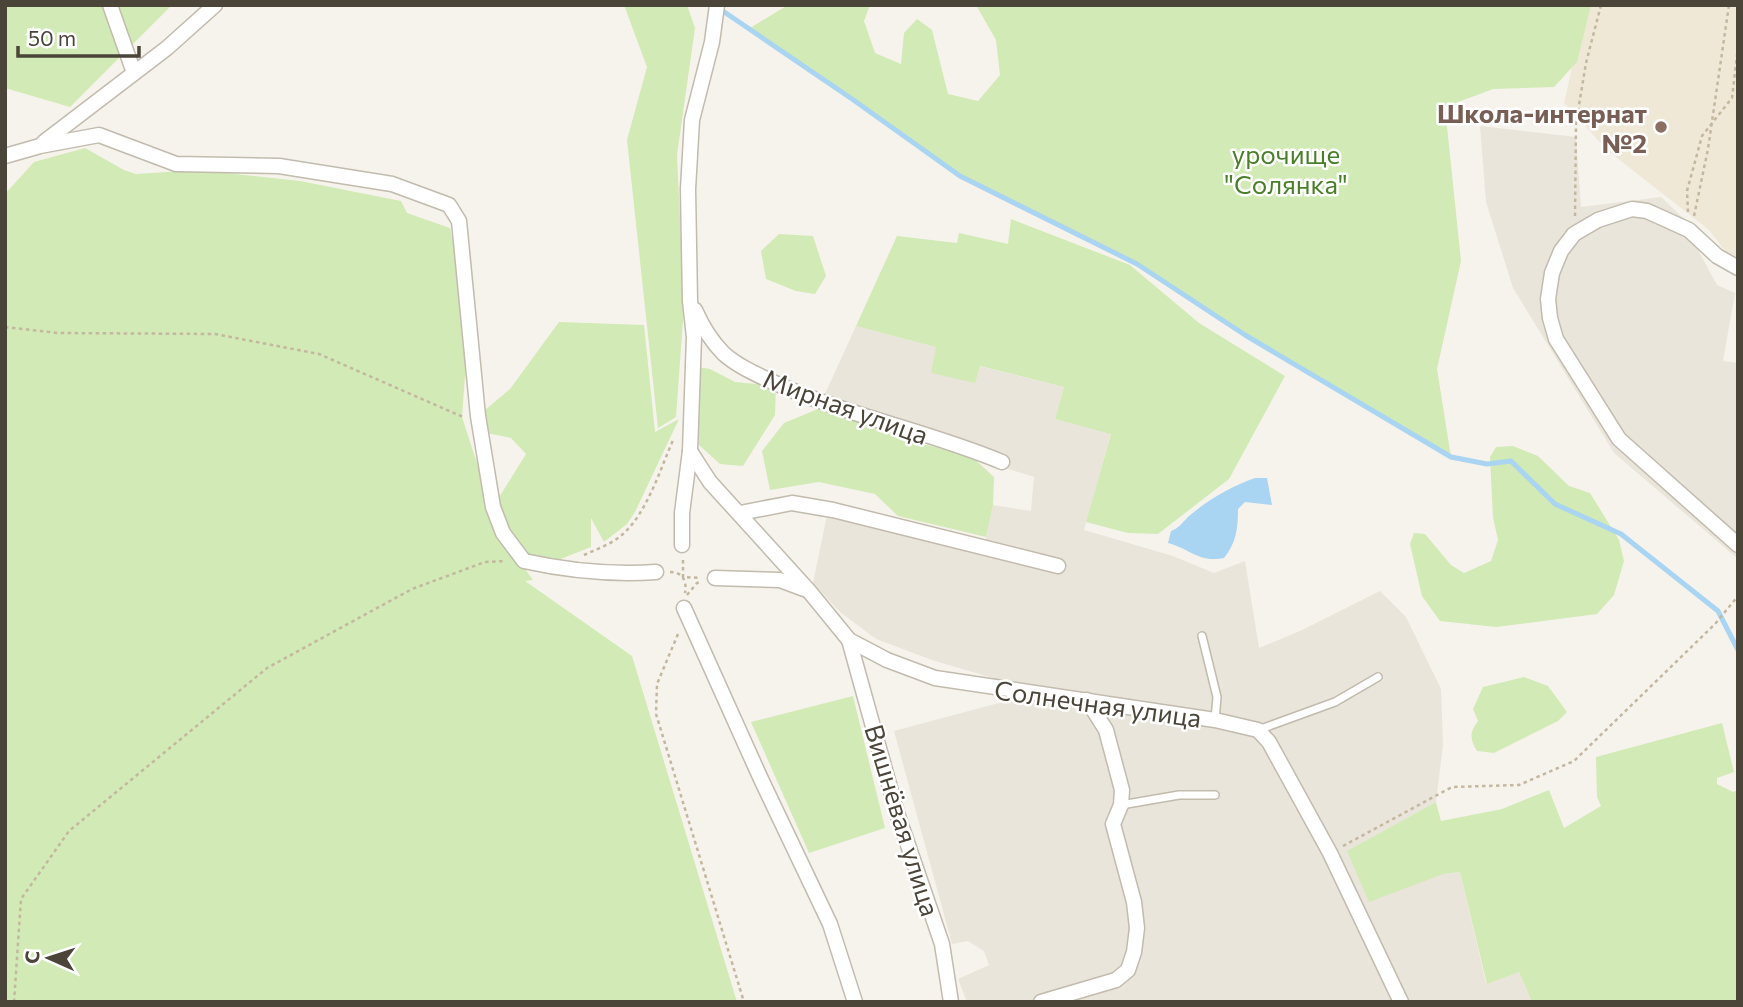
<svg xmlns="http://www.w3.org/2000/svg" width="1743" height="1007" font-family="Commissioner,sans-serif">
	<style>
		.residential { fill: #eae5da }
		.education { fill: #efe8d6 }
		.green { fill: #d2eab5 }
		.water { fill: #a9d4f2 }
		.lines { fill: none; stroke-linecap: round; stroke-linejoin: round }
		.stream { stroke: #a9d4f2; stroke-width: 5 }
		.lane-casing { stroke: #c2bbae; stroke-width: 10 }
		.street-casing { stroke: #c2bbae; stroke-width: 17 }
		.path { stroke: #c4b79f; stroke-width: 2.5; stroke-dasharray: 3.5 3.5; stroke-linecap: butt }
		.lane { stroke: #fff; stroke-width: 7 }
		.street { stroke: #fff; stroke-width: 14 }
		.education-dot { fill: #8d6e63; stroke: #fff; stroke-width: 2.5 }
		.labels { text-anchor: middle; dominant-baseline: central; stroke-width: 5; stroke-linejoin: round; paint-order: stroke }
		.education-label { font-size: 26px; font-weight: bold; fill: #785e54; stroke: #fff; text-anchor: end }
		.park-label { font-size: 26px; fill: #4a7f2a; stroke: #fff }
		.street-label { font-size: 26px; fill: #4b4439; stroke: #fff }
	</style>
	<rect width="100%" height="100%" fill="#f6f3ec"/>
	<!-- residential -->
	<g class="residential">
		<polygon points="1480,126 1576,137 1581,207 1661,197 1703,237 1698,250 1717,285 1735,293 1723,361 1738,363 1738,559 1614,453 1513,288 1486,202"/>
		<polygon points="856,326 937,347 932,373 979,366 1064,387 1055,419 1111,433 1084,530 1173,556 1214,573 1245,561 1259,648 1302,630 1380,591 1406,617 1441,689 1443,745 1436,802 1348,851 1443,874 1460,872 1486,983 1519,972 1532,1002 967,1002 958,979 989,965 984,951 968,941 952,944 894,731 1010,700 1013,684 932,660 876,639 840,612 813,583 827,515 983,551 993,505 1031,511 1034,477 818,409"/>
	</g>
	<!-- education -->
	<polygon class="education" points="1586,5 1738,5 1738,259 1729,256 1709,230 1607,150 1564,103"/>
	<!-- green -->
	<g class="green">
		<polygon points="5,5 172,5 70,107 5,88"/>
		<polygon points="624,5 687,5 695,28 677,155 684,306 676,417 658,428 627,140 647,67"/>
		<polygon points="788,5 870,5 864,21 875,53 901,64 904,33 917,19 932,30 948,94 978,101 1000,75 996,40 976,5 1591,5 1577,62 1554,87 1493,89 1445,107 1461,261 1437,369 1451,457 1245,335 1137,264 960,176 750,28"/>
		<polygon points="85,148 124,170 136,174 198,170 300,181 401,201 407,213 450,228 469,320 462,417 500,534 533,580 525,581 632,656 737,1002 5,1002 5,194 34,162"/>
		<polygon points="1011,219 1130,265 1199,323 1285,376 1229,479 1158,534 1128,533 1086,522 1111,434 1055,419 1064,387 980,366 975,383 931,373 936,347 856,326 897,236 957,243 959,233 1008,244"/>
		<polygon points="779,234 813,236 826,276 815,294 796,291 766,279 761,251"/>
		<polygon points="559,322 644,325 655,432 679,419 635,512 627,524 604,542 591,518 591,547 553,562 535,562 503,533 493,507 526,454 511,438 482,432 478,416 510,389"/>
		<polygon points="698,367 710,369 735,382 776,386 775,415 743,466 720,464 699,445"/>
		<polygon points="818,409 923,444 972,457 994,477 993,505 986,537 898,516 875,494 819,482 770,490 762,451 784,423"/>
		<polygon points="1513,446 1538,456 1569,486 1590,493 1619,540 1624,561 1614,595 1597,614 1496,627 1440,621 1422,596 1410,544 1414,533 1425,534 1451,565 1464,573 1491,561 1498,540 1493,517 1490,457 1496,447"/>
		<path d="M1524,677L1548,686L1567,712L1558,721L1494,753L1477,751C1470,739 1469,733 1478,721L1473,709L1483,687Z"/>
		<polygon points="853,696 885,828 809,853 751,722"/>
		<polygon points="1722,723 1734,772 1717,778 1717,784 1733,792 1738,790 1738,1002 1532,1002 1519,972 1487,984 1460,872 1443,874 1369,902 1347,851 1436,802 1441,821 1502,809 1549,790 1564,828 1601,806 1597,797 1596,757"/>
	</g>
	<!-- water -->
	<path class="water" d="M1255,478H1267L1272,505L1245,502L1238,509C1238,529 1236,543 1224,558C1198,563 1191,549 1168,543L1171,531C1179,528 1182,523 1188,517C1206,501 1232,486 1255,478Z"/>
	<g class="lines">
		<!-- stream -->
		<polyline class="stream" points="717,7 852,99 960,176 1137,264 1245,335 1451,457 1487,464 1511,461 1555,504 1621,534 1718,611 1738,650"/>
		<defs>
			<g id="lane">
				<polyline points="1202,636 1217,697 1215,720"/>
				<polyline points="1258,730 1335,702 1378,677"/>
				<polyline points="1121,805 1179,795 1215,795"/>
			</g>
			<g id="street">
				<polyline points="110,5 134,73"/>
				<polyline points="44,142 167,48 215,5"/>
				<path d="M5,156L40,146L99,135L176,164L279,166L392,184L449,205L459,221L478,416L493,507L503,533L524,561C569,571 610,575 656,572"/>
				<polyline points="1738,268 1717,256 1689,230 1647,211 1632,209 1598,220 1574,234 1561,251 1552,273 1548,299 1550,318 1556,339 1619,439 1738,545"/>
				<path d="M695,310C702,326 711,341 724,354C739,367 758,375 775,383C848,416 928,431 1002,462"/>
				<polyline points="690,451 710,482 809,591 849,640 887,660 935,678 1215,720 1258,730 1269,742 1330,853 1401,1002"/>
				<polyline points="740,513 792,503 833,510 1058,566"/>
				<polyline points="682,545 682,513 690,451 694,337 690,301 688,189 692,120 712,42 717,5"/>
				<polyline points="715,578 780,580 804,589"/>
				<polyline points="684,608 760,777 830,924 855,1002"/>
				<polyline points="849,640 897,813 942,944 951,1002"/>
				<polyline points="1041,1002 1116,980 1128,970 1134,952 1137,928 1134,902 1113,824 1121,805 1122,790 1106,730 1087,700"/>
			</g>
		</defs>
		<!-- lane casing -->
		<use href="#lane" class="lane-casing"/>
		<!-- street casing -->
		<use href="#street" class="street-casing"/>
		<!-- path -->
		<g class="path">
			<polyline points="1688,212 1687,191 1702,136 1732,98 1738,47"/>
			<polyline points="1575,216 1576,123 1586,63 1601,5"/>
			<polyline points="1694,216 1708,149 1729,5"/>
			<polyline points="5,327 58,333 215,334 319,354 463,417"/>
			<path d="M584,555C597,549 612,544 623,534C647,513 661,467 674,438"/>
			<polyline points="683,560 683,577 701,578"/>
			<path d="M670,572C683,572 687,581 685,593"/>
			<polyline points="687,595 697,583 702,581"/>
			<polyline points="678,634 657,684 656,714 744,1002"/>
			<polyline points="1343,846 1452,787 1519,785 1574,761 1715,624 1738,596"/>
			<polyline points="14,1002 21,899 69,831 267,668 412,589 485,562 506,561"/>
		</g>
		<!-- lane -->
		<use href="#lane" class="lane"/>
		<!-- street -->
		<use href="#street" class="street"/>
	</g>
	<!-- markers -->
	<circle class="education-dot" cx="1661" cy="127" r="7"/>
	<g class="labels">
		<!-- education labels -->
		<g class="education-label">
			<text x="1647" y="112">Школа-интернат<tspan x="1647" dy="30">№2</tspan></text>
		</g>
		<!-- park labels -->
		<g class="park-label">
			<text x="1286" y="153">урочище<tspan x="1286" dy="30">"Солянка"</tspan></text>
		</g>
		<!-- street labels -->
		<g class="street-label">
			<text transform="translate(846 406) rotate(20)">Мирная улица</text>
			<text transform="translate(1098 703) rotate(8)">Солнечная улица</text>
			<text transform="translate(903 820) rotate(73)">Вишнёвая улица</text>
		</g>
	</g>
	<!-- border -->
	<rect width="1743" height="1007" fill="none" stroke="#4b4439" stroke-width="14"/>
	<!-- north arrow -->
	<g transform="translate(49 958) rotate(273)" stroke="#ffffff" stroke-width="5" paint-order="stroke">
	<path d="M0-5L12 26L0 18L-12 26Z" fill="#4b4439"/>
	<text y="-10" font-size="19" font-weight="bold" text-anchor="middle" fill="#4b4439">С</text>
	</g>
	<!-- scale -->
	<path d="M18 46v10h121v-10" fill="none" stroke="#4b4439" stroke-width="3.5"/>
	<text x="28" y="46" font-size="21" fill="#4b4439" stroke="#ffffff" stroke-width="5" paint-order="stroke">50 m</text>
</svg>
